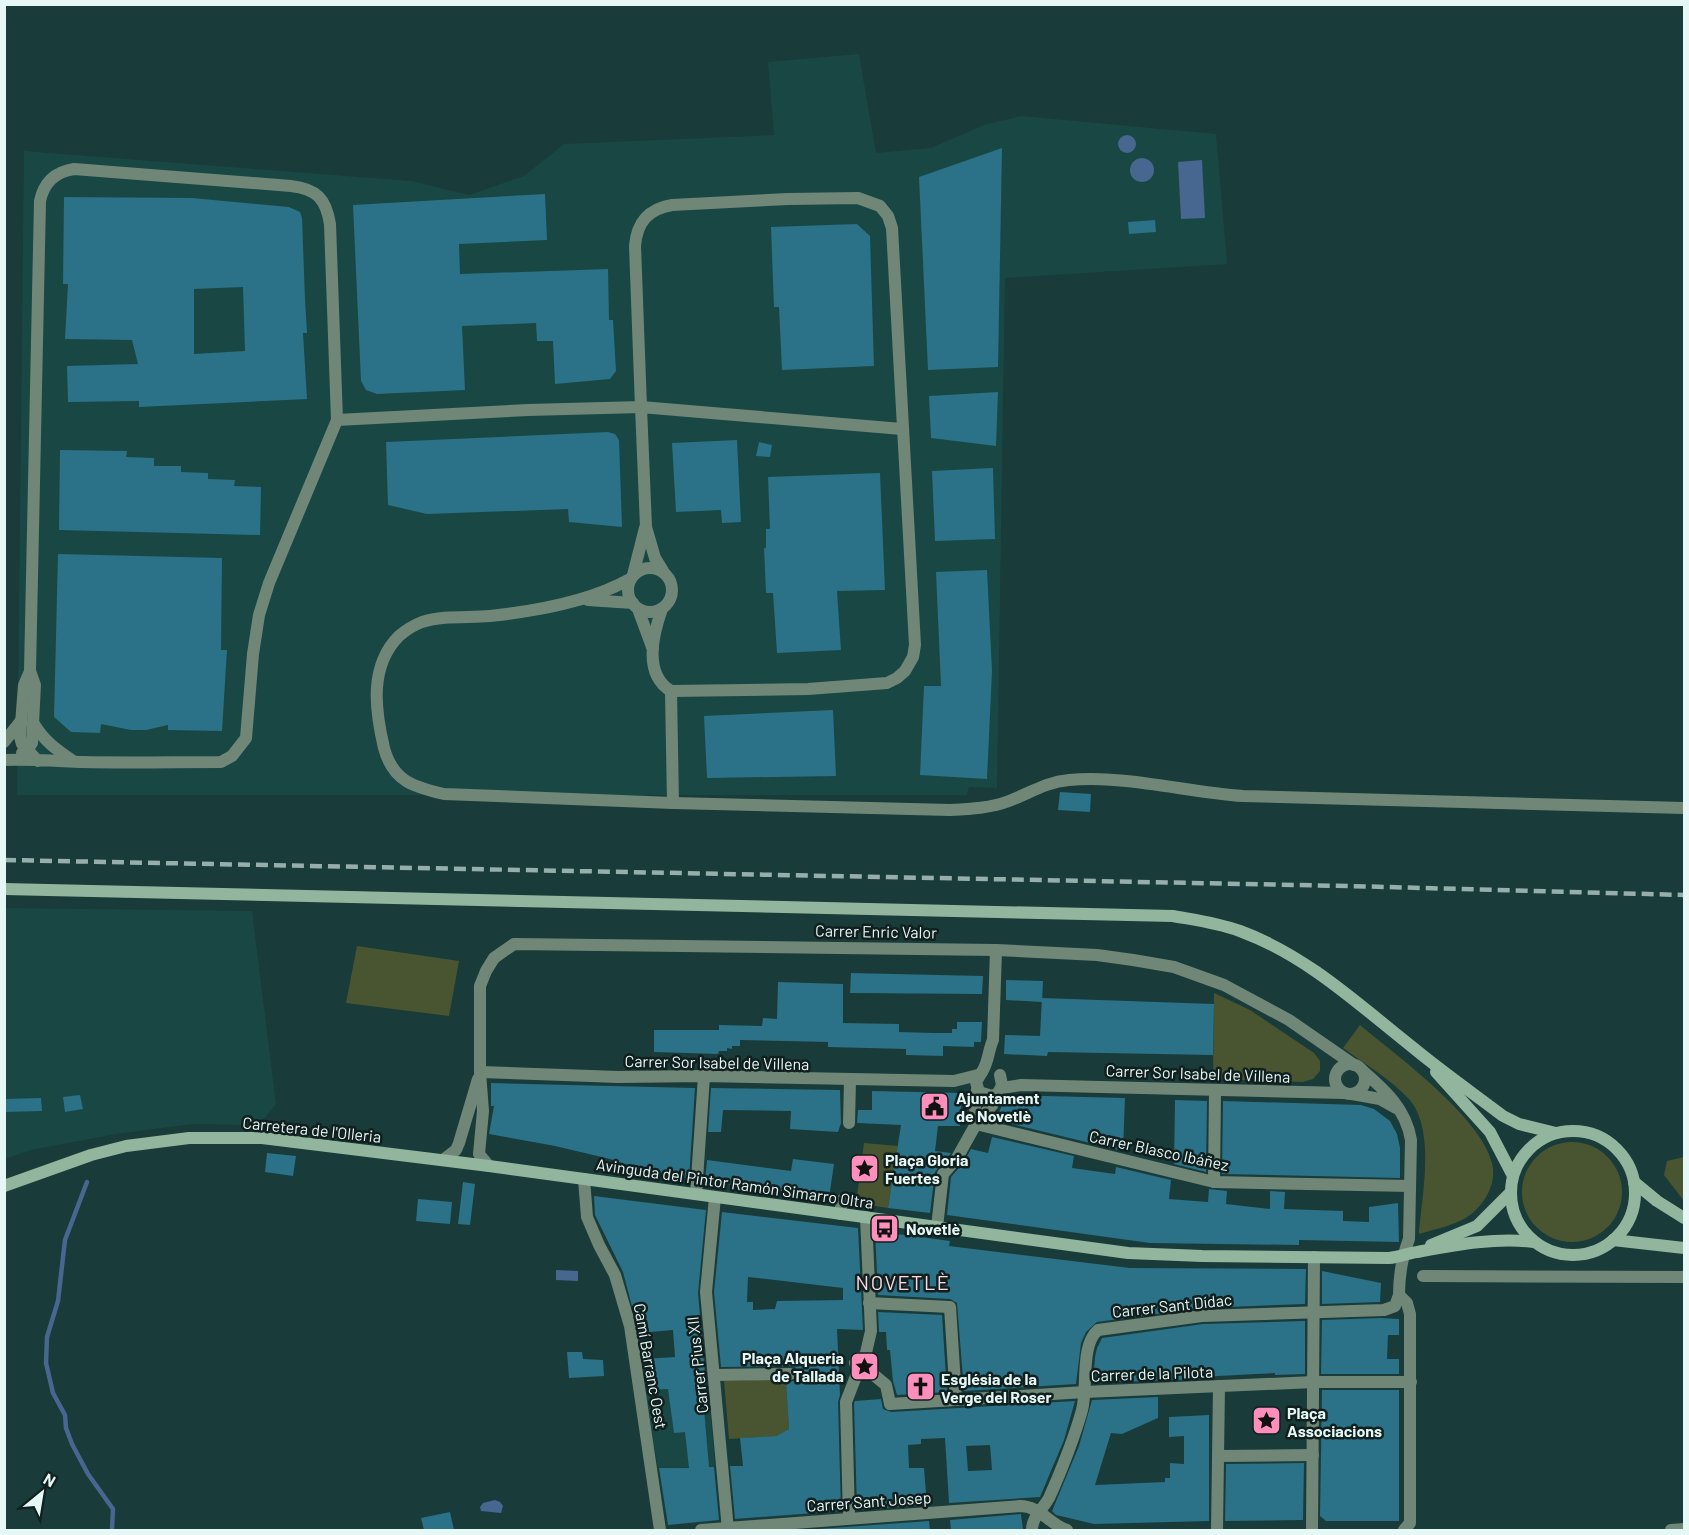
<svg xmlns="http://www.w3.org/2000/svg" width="1689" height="1535" font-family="Barlow,sans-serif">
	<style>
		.built { fill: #194744 }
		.green { fill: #495530 }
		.water { fill: #476690 }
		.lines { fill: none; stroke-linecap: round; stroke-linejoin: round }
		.stream { stroke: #476690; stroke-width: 4.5 }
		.building { fill: #2b7187; fill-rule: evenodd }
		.street { stroke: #708778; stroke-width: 12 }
		.secondary { stroke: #91b59d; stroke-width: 12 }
		.rail { stroke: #96afad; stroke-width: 4.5; stroke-dasharray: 12 6; stroke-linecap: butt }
		.labels { text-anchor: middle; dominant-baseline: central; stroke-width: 5; stroke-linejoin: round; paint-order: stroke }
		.street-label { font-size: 16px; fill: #e5f8f6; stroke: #111f1e }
		.poi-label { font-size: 16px; font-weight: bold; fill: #e5f8f6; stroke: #111f1e; text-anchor: start }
		.quarter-label { font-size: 20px; letter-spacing: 1.5px; fill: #fbd9e5; stroke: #111f1e }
	</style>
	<rect width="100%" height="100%" fill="#193b39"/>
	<!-- built -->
	<g class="built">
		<polygon points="859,54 876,153 931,148 984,125 1021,116 1216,134 1227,264 1005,278 997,788 969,787 967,795 17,795 24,151 411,181 469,195 524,176 564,144 774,135 768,62"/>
		<polygon points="4,908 252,911 276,1104 265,1118 249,1125 193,1124 116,1134 31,1150 5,1159"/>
		<polygon points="708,1385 715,1467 658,1468 645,1391"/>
	</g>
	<!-- green -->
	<g class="green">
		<polygon points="357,946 459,961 449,1016 346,1003"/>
		<polygon points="1214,993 1250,1010 1314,1053 1320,1061 1320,1071 1313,1079 1303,1082 1213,1079"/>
		<path d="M1360,1025C1396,1055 1481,1117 1492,1163C1497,1182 1486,1203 1470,1215C1457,1225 1435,1229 1419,1234C1422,1196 1436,1130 1409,1099C1390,1079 1365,1064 1343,1048Z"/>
		<circle cx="1572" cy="1192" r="50"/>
		<polygon points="864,1143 898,1146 888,1208 856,1203"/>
		<polygon points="1684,1157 1684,1201 1664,1175 1667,1161"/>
		<polygon points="786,1379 789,1429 776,1436 729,1439 724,1381"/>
	</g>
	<!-- water -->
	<g class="water">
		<circle cx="1127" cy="144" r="9"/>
		<circle cx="1142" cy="170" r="12"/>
		<polygon points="1202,160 1205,218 1181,219 1178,162"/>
		<polygon points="556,1270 578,1271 578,1281 556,1280"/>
		<polygon points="495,1500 500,1502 503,1506 501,1513 481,1511 480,1507 483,1503"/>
	</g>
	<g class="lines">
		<!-- stream -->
		<polyline class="stream" points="87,1182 65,1240 58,1301 47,1337 46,1363 53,1393 65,1415 66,1428 72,1444 88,1474 113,1509 112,1530"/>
	</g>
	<!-- building -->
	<g class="building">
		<polygon points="1002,148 998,367 928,370 919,177"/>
		<polygon points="545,194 547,240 459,244 460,274 608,269 609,320 613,320 616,371 610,379 555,384 553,341 537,341 536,323 462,326 465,390 377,394 366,390 361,381 353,205"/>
		<path d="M64,197L192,198L289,207L300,212L302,218L305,299L307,333H303L307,399L139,407V401L68,402L67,366L138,364L132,340L65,339L68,284H63ZM243,287L245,351L194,354V289Z"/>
		<polygon points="1155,220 1156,232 1129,234 1128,222"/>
		<polygon points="857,224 870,236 874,366 782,370 779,307 774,307 771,227"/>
		<polygon points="998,392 996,446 931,438 929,396"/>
		<polygon points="608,432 615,434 619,440 622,527 569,522 568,509 427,514 388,505 386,442"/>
		<polygon points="737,440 741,522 722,523 721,510 676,512 672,443"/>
		<polygon points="759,442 772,445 770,457 756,456"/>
		<polygon points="60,450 127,451 126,457 154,458 154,466 181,466 181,472 208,473 208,479 235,480 234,486 261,487 260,535 59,530"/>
		<polygon points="993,468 995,539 935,541 932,471"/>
		<polygon points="880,473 885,590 837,591 841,650 777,653 773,593 766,593 764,548 766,548 766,529 770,529 768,477"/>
		<polygon points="58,554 222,558 221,650 227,650 222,731 168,730 168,725 146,730 131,730 101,724 100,733 71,732 54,717"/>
		<polygon points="987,570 992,671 987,779 920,775 924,686 941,686 936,572"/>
		<polygon points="833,710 836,776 707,778 704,716"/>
		<polygon points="1060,792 1091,794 1090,812 1058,810"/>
		<polygon points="851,973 983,976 982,994 850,993"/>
		<polygon points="1006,980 1043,981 1042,1002 1006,1000"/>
		<polygon points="778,982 843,984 843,1023 899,1024 899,1032 934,1033 952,1033 952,1029 957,1029 957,1022 982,1022 981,1042 974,1042 974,1047 943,1046 943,1056 906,1055 906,1049 828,1047 828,1042 740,1040 740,1046 732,1046 732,1049 727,1048 727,1051 719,1051 718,1054 654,1052 654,1030 719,1030 719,1025 762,1026 763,1018 777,1019"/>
		<polygon points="1042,998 1214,1004 1213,1055 1048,1052 1047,1056 1004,1054 1005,1035 1040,1036"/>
		<polygon points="491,1083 695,1088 689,1179 640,1169 610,1159 555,1146 489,1134 494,1106 491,1106"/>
		<polygon points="711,1088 840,1090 841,1123 838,1132 790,1129 791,1111 723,1110 721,1132 708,1132"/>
		<polygon points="872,1091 962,1093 960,1126 938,1126 935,1151 951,1153 935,1172 930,1213 888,1208 901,1125 857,1123 858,1110 872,1110"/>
		<polygon points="80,1095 83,1109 65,1112 63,1097"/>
		<polygon points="1011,1095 1125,1098 1123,1151 996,1120 1002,1105"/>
		<polygon points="41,1098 42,1111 4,1112 4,1099"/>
		<polygon points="1175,1100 1207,1101 1206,1172 1174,1164"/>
		<polygon points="1223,1101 1361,1105 1374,1109 1390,1121 1397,1134 1400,1148 1400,1178 1222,1174"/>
		<polygon points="992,1137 1074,1156 1072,1168 1115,1174 1116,1167 1171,1180 1169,1199 1208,1202 1209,1189 1227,1191 1226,1204 1270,1209 1270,1191 1285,1192 1284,1209 1343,1211 1343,1221 1369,1222 1369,1207 1398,1203 1399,1242 1299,1240 1299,1245 1150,1243 947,1215 951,1177 963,1163 971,1149 988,1153"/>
		<polygon points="267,1153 296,1156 293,1176 265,1172"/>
		<polygon points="793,1159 834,1164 829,1198 705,1181 707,1160 791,1171"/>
		<polygon points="463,1182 475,1184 470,1225 458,1224"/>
		<polygon points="594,1196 706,1210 698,1293 706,1385 702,1386 709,1467 714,1467 719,1520 668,1525 659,1468 689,1468 685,1432 674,1433 668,1389 648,1390 643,1359 675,1357 673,1330 639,1333 623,1272 595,1215"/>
		<polygon points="418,1199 452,1202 450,1224 416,1221"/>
		<path d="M722,1212L858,1228L863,1330L837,1329L840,1395L838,1402L841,1511L735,1519L730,1466H743L740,1438L776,1436L789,1429L786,1382L795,1381L798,1373L795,1367L790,1366L721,1367L714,1292ZM748,1277L843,1288V1300L777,1301L775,1309L753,1310V1302H747Z"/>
		<polygon points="875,1231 950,1241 949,1246 1130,1268 1306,1269 1305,1304 1201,1308 1097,1322 1086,1332 1081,1343 1076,1384 964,1391 957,1303 950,1299 878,1295"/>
		<polygon points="1322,1271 1381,1283 1380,1302 1322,1304"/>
		<polygon points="878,1312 942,1315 947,1392 897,1395 893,1381 890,1350 887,1350 886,1332 879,1332"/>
		<polygon points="1380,1318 1399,1319 1399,1335 1388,1335 1387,1359 1399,1359 1399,1374 1321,1374 1322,1320"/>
		<polygon points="1305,1321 1305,1374 1275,1375 1275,1373 1256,1374 1200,1377 1200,1379 1093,1383 1095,1357 1097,1348 1102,1338 1203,1324"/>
		<polygon points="567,1352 582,1352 583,1359 603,1360 604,1376 569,1378"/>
		<polygon points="1322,1390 1399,1390 1399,1521 1326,1521 1320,1516"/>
		<polygon points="1158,1397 1158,1418 1122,1434 1111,1433 1095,1485 1165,1482 1165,1478 1170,1478 1170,1463 1184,1464 1184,1436 1169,1437 1169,1417 1209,1415 1209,1521 1094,1524 1056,1515 1052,1511 1079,1446 1092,1400"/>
		<path d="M881,1399L883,1409L891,1412L1075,1401L1064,1440L1040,1497L949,1503L945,1438L921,1439V1444L908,1445L909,1468H924L927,1505L857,1510L854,1403L855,1401ZM990,1445L992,1470L968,1471L966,1446Z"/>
		<polygon points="1304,1463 1303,1520 1225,1521 1226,1464"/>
		<polygon points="450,1512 454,1530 424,1530 421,1518"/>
		<polygon points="1021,1514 1023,1530 951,1530 950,1520"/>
		<polygon points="929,1521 930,1530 804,1530"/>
	</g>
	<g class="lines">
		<!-- street -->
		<g class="street">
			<path d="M337,420L528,410L641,407L635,246C637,222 648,209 672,205L788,199L858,198L880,206L888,216L892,228L915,645L913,657L905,671L897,678L887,683L808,689L671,691C643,674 653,634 662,609"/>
			<circle cx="650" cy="590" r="22"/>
			<polyline points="663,571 655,558 646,527 641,407 902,429"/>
			<polyline points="633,575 645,528"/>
			<path d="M630,579C589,602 537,611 490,616C468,618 444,615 422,622C414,625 406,630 399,636C369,666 375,710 384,748C393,781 413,787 444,794L673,803L671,691"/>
			<polyline points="588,600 633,603"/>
			<polyline points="638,609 652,647"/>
			<path d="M34,724C44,741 57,750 73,761"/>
			<polyline points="4,742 20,722"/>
			<polyline points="22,753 27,750 32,743 35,685 30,671"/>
			<path d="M4,760C31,759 57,761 83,762C129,763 175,762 221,762L232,756L246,738L253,654L259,615L269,583L337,420L330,224C326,199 317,189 291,186L74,169C55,172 44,182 40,201L30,671L24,685L20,737L22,744L38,761"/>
			<path d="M673,803L950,810C970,809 991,808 1009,801C1030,793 1046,782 1069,780C1127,775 1185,792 1243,796L1684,808"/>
			<circle cx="1350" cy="1079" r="15"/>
			<path d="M1363,1071C1385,1090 1406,1109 1411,1140L1409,1239C1402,1257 1399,1275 1399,1295L1407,1303L1410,1314V1523L1404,1530"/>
			<polyline points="480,1072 618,1077 704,1076 954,1081 978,1075"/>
			<path d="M982,1072C989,1061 988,1051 993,1040L996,950"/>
			<polyline points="982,1072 976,1082 979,1092 992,1096 1000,1092"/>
			<polyline points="1002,1088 1021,1085 1344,1093"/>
			<polyline points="1352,1094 1380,1099 1396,1108"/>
			<polyline points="849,1123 850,1080"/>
			<polyline points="976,1124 1214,1182 1410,1186"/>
			<polyline points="976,1124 975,1107 977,1090"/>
			<polyline points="443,1160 456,1150 459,1143 478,1079"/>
			<polyline points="489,1166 479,1154 483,1111 480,1072 480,986 486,971 494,958 514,944 996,950 1097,955 1133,960 1174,967 1224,985 1289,1020 1354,1065"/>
			<polyline points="584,1179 587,1217 599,1245 615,1275 630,1326 660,1530"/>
			<polyline points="1214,1182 1215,1091"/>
			<polyline points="696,1194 704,1076"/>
			<polyline points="715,1197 706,1292 728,1530"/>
			<polyline points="840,1214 842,1200"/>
			<polyline points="937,1227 943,1174 957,1158 976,1124 993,1104 1002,1085 1000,1075"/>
			<polyline points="1423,1276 1684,1277"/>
			<polyline points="869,1303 950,1307 956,1400"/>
			<polyline points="865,1357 871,1331 866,1217"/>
			<polyline points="858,1371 863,1373 869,1371 886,1385 890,1404 1085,1392 1314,1382 1411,1382"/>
			<polyline points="715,1375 790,1374"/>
			<polyline points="1218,1456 1313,1455"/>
			<polyline points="849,1518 846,1402 858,1371 855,1363 860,1358 865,1357"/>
			<path d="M701,1530L1020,1506C1040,1506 1049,1524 1067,1530"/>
			<path d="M1032,1530C1032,1517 1043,1509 1049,1498C1060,1474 1075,1436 1082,1410C1088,1388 1080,1345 1098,1330L1202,1316L1384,1310L1395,1306L1399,1295"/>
			<polyline points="1217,1530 1219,1386"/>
			<polyline points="1312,1530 1314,1257"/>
			<polyline points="1671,1530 1684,1529"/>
		</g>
		<!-- secondary -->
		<g class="secondary">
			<path d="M4,889L1173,916C1195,920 1218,923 1240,931C1308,956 1360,1006 1416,1050C1444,1073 1474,1094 1503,1116L1519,1124L1556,1133"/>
			<polyline points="1436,1072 1490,1132 1513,1176"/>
			<circle cx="1573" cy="1193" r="62"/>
			<polyline points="1634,1182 1657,1201 1684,1218"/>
			<path d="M4,1186L91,1155L126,1146L189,1138H262L489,1166L1128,1253L1202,1256L1389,1258C1399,1257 1408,1253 1417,1252C1455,1245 1496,1237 1534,1242"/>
			<polyline points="1613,1240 1684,1248"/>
			<polyline points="1431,1245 1477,1226 1511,1192"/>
		</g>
		<!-- rail -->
		<polyline class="rail" points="4,860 1349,886 1684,895"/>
	</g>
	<!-- icons -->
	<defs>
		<symbol id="civic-square" viewBox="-11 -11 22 22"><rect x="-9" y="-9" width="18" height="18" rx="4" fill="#fe8ebc" stroke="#111f1e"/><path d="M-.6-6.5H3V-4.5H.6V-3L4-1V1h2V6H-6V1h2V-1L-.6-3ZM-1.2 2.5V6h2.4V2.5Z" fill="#111"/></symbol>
		<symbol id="sight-square" viewBox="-11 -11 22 22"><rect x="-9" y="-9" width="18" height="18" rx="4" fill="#fe8ebc" stroke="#111f1e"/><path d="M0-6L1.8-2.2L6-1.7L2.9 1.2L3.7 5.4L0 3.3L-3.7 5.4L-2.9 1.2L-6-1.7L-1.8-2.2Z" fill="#111"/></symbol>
		<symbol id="bus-square" viewBox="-11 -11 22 22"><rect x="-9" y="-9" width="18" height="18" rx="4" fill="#fe8ebc" stroke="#111f1e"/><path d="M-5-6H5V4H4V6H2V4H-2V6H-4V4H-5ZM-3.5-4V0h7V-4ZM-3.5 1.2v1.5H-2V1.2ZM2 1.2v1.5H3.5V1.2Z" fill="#111"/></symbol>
		<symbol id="church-square" viewBox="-11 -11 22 22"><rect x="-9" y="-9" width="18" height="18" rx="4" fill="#fe8ebc" stroke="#111f1e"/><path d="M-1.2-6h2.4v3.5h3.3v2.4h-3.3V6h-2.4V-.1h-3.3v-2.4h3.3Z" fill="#111"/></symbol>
	</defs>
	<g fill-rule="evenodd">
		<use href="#civic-square" x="918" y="1090" width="33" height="33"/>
		<use href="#sight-square" x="848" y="1152" width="33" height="33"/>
		<use href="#bus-square" x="868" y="1212" width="33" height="33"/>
		<use href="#sight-square" x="848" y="1350" width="33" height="33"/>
		<use href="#church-square" x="904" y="1370" width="33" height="33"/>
		<use href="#sight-square" x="1250" y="1404" width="33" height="33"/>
	</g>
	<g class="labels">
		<!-- street labels -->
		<g class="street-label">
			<text transform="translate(876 931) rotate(1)">Carrer Enric Valor</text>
			<text transform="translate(717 1062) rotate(1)">Carrer Sor Isabel de Villena</text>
			<text transform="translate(1198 1073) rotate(2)">Carrer Sor Isabel de Villena</text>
			<text transform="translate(312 1129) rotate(6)">Carretera de l'Olleria</text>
			<text transform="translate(1159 1150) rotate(12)">Carrer Blasco Ibáñez</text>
			<text transform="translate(735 1183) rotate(8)">Avinguda del Pintor Ramón Simarro Oltra</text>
			<text transform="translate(1172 1305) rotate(-6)">Carrer Sant Dídac</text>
			<text transform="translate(697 1365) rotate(-96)">Carrer Pius XII</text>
			<text transform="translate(651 1366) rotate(80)">Camí Barranc Oest</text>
			<text transform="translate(1152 1373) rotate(-2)">Carrer de la Pilota</text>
			<text transform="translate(869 1501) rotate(-4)">Carrer Sant Josep</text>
		</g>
		<!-- poi labels -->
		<g class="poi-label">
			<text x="956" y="1097">Ajuntament<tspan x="956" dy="18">de Novetlè</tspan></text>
			<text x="885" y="1159">Plaça Gloria<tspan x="885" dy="18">Fuertes</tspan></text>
			<text x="906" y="1228">Novetlè</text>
			<text x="844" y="1357" text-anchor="end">Plaça Alqueria<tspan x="844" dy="18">de Tallada</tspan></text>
			<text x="941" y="1378">Església de la<tspan x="941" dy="18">Verge del Roser</tspan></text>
			<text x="1287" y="1412">Plaça<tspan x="1287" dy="18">Associacions</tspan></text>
		</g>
		<!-- quarter labels -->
		<g class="quarter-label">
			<text x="903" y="1282">NOVETLÈ</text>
		</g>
	</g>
	<!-- border -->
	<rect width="1689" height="1535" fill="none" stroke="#e5f8f6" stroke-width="12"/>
	<!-- north arrow -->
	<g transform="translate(42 1493) rotate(30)" stroke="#111f1e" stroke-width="4.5" paint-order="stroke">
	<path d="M0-4.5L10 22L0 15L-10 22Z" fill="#e5f8f6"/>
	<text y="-9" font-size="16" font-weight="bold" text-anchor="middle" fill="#e5f8f6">N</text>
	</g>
</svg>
